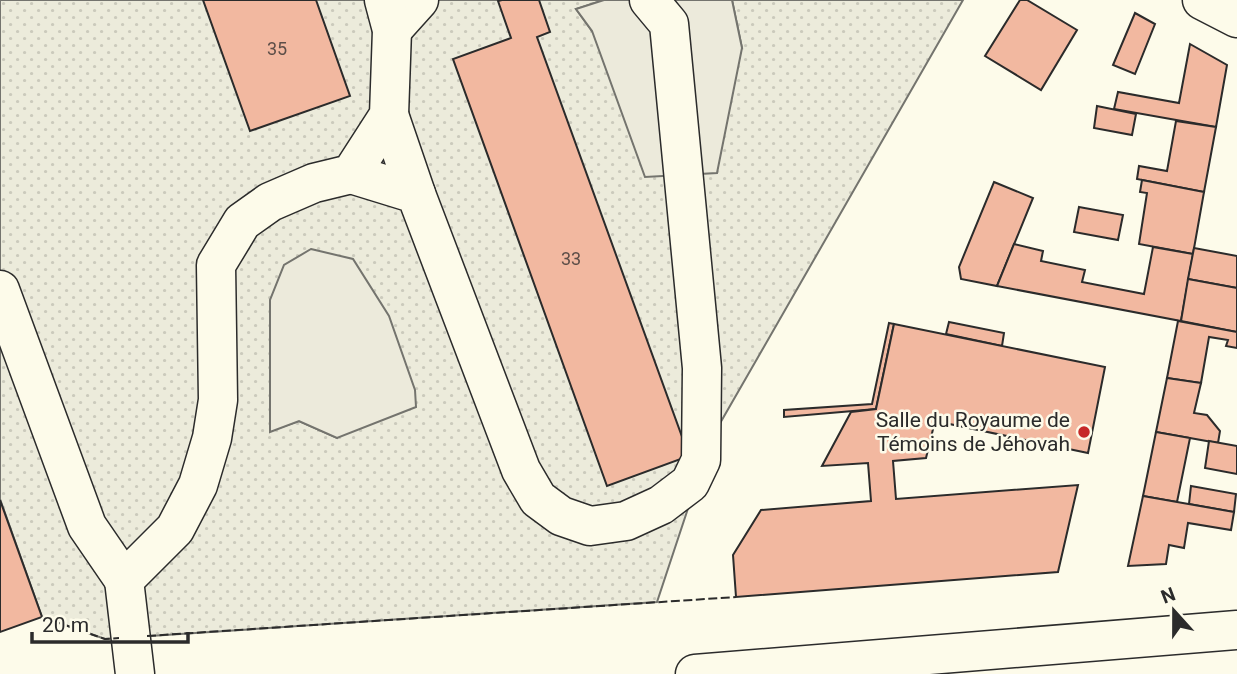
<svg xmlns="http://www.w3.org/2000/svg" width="1237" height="674" font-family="Roboto,sans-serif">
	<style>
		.grass { fill: url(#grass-dots); stroke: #74746e; stroke-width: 2; fill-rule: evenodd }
		.parking { fill: #eceadb; stroke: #74746e; stroke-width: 2 }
		.building { fill: #f2b8a0; stroke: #2b2b2b; stroke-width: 2 }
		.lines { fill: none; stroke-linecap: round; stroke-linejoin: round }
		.street-casing { stroke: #2b2b2b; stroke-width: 41 }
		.secondary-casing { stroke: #2b2b2b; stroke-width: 41 }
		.street { stroke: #fdfbea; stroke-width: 38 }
		.secondary { stroke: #fdfbea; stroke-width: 38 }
		.fence { stroke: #2b2b2b; stroke-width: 2; stroke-dasharray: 9 3.5; stroke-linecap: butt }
		.poi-dot { fill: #c62828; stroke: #fdfbea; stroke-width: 2.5 }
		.labels { text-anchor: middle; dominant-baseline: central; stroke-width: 5; stroke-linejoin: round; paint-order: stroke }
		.number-label { font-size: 18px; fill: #5d4e48 }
		.poi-label { font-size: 21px; fill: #2b2b2b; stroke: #fdfbea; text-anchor: end }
	</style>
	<defs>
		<pattern id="grass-dots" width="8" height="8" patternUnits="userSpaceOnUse" patternTransform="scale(1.75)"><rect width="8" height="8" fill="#ecebdb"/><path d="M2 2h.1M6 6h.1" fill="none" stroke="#cbcabc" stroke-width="1.8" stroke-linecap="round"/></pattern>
	</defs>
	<rect width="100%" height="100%" fill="#fdfbea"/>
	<!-- grass -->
	<path class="grass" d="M0,0H604L576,9L592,31L742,48L732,0H963L711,439L657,602L105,639L42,617L0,499ZM389,316L337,438L299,421L270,431Z"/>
	<!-- parking -->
	<g class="parking">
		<polygon points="604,0 732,0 742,48 717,173 645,177 592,31 576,9"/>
		<polygon points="311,249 353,259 389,316 415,390 416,407 337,438 299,421 270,432 270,300 284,265"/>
	</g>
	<!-- building -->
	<g class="building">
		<polygon points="203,0 316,0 350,96 250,131"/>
		<polygon points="502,0 539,0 550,32 537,37 689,456 607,486 453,59 511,38 498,1"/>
		<polygon points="1020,0 1027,0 1077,30 1041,90 985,56"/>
		<polygon points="1135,13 1155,24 1135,74 1113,65"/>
		<polygon points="1190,44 1227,65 1216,127 1114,109 1118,92 1179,103"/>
		<polygon points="1097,106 1136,114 1132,135 1094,128"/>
		<polygon points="1176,121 1216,127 1204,192 1137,179 1139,166 1167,171"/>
		<polygon points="1142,180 1204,192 1193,254 1139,244 1147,193 1140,192"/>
		<polygon points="994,182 1033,198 997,286 961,279 959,267"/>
		<polygon points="1079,207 1123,215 1118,240 1074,232"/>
		<polygon points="1014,244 1043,251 1041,261 1085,270 1082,282 1144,294 1153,247 1193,254 1181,321 997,286"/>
		<polygon points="1194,248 1237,256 1237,288 1188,279"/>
		<polygon points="1188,279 1237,288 1237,332 1181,321"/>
		<polygon points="1178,321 1237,332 1237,348 1226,346 1228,340 1209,337 1201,383 1167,378"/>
		<polygon points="949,322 1004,333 1002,346 946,334"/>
		<polygon points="889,323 894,324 876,409 784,417 784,410 872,404"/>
		<polygon points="894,324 1105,367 1088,453 935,421 926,458 893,461 896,499 1078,485 1058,572 736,597 733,555 761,510 871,501 868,463 822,466 851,412 876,409"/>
		<polygon points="1167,378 1201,383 1194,413 1207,415 1220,431 1218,443 1156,432"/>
		<polygon points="1156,432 1190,438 1177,502 1143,496"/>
		<polygon points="1209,441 1237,446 1237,474 1205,468"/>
		<polygon points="1191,486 1236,494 1234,512 1189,504"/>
		<polygon points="1143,496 1234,512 1231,530 1188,523 1184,548 1169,545 1166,564 1128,566"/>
		<polygon points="0,500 42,617 0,632"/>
	</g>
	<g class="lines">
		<defs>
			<g id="street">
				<polyline points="1202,0 1237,18"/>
				<polyline points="392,30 419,0"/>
				<polyline points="389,115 416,194"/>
				<polyline points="351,174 416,194 521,470 538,499 561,516 590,526 626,521 661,505 690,483 701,460 702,368 669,24 649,0"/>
				<polyline points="0,290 87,526 124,580"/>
				<polyline points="135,674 124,580 175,529 198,485 212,438 218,400 216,265 242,222 270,202 314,183 351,174 389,115 392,30 384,0"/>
			</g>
			<polyline id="secondary" points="695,674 1237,630"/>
		</defs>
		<!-- street casing -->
		<use href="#street" class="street-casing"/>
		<!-- secondary casing -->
		<use href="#secondary" class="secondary-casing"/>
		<!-- street -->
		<use href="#street" class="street"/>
		<!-- secondary -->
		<use href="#secondary" class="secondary"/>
		<!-- fence -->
		<g class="fence">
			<polyline points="42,617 105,639 119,638"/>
			<polyline points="147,636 736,597"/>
		</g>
	</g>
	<!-- markers -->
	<circle class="poi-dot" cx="1084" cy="432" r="7"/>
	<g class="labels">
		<!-- number labels -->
		<g class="number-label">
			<text x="277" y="48">35</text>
			<text x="571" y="258">33</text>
		</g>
		<!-- poi labels -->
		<g class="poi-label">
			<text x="1070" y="420">Salle du Royaume de<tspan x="1070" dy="24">Témoins de Jéhovah</tspan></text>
		</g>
	</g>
	<!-- north arrow -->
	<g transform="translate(1174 611) rotate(339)" stroke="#fdfbea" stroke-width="5" paint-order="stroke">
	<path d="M0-5L12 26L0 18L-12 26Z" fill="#2b2b2b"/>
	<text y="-10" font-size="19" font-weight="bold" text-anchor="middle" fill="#2b2b2b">N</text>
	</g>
	<!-- scale -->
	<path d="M32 632v10h156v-10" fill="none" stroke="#2b2b2b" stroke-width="3.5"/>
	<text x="42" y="632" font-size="21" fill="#2b2b2b" stroke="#fdfbea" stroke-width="5" paint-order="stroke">20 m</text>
</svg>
